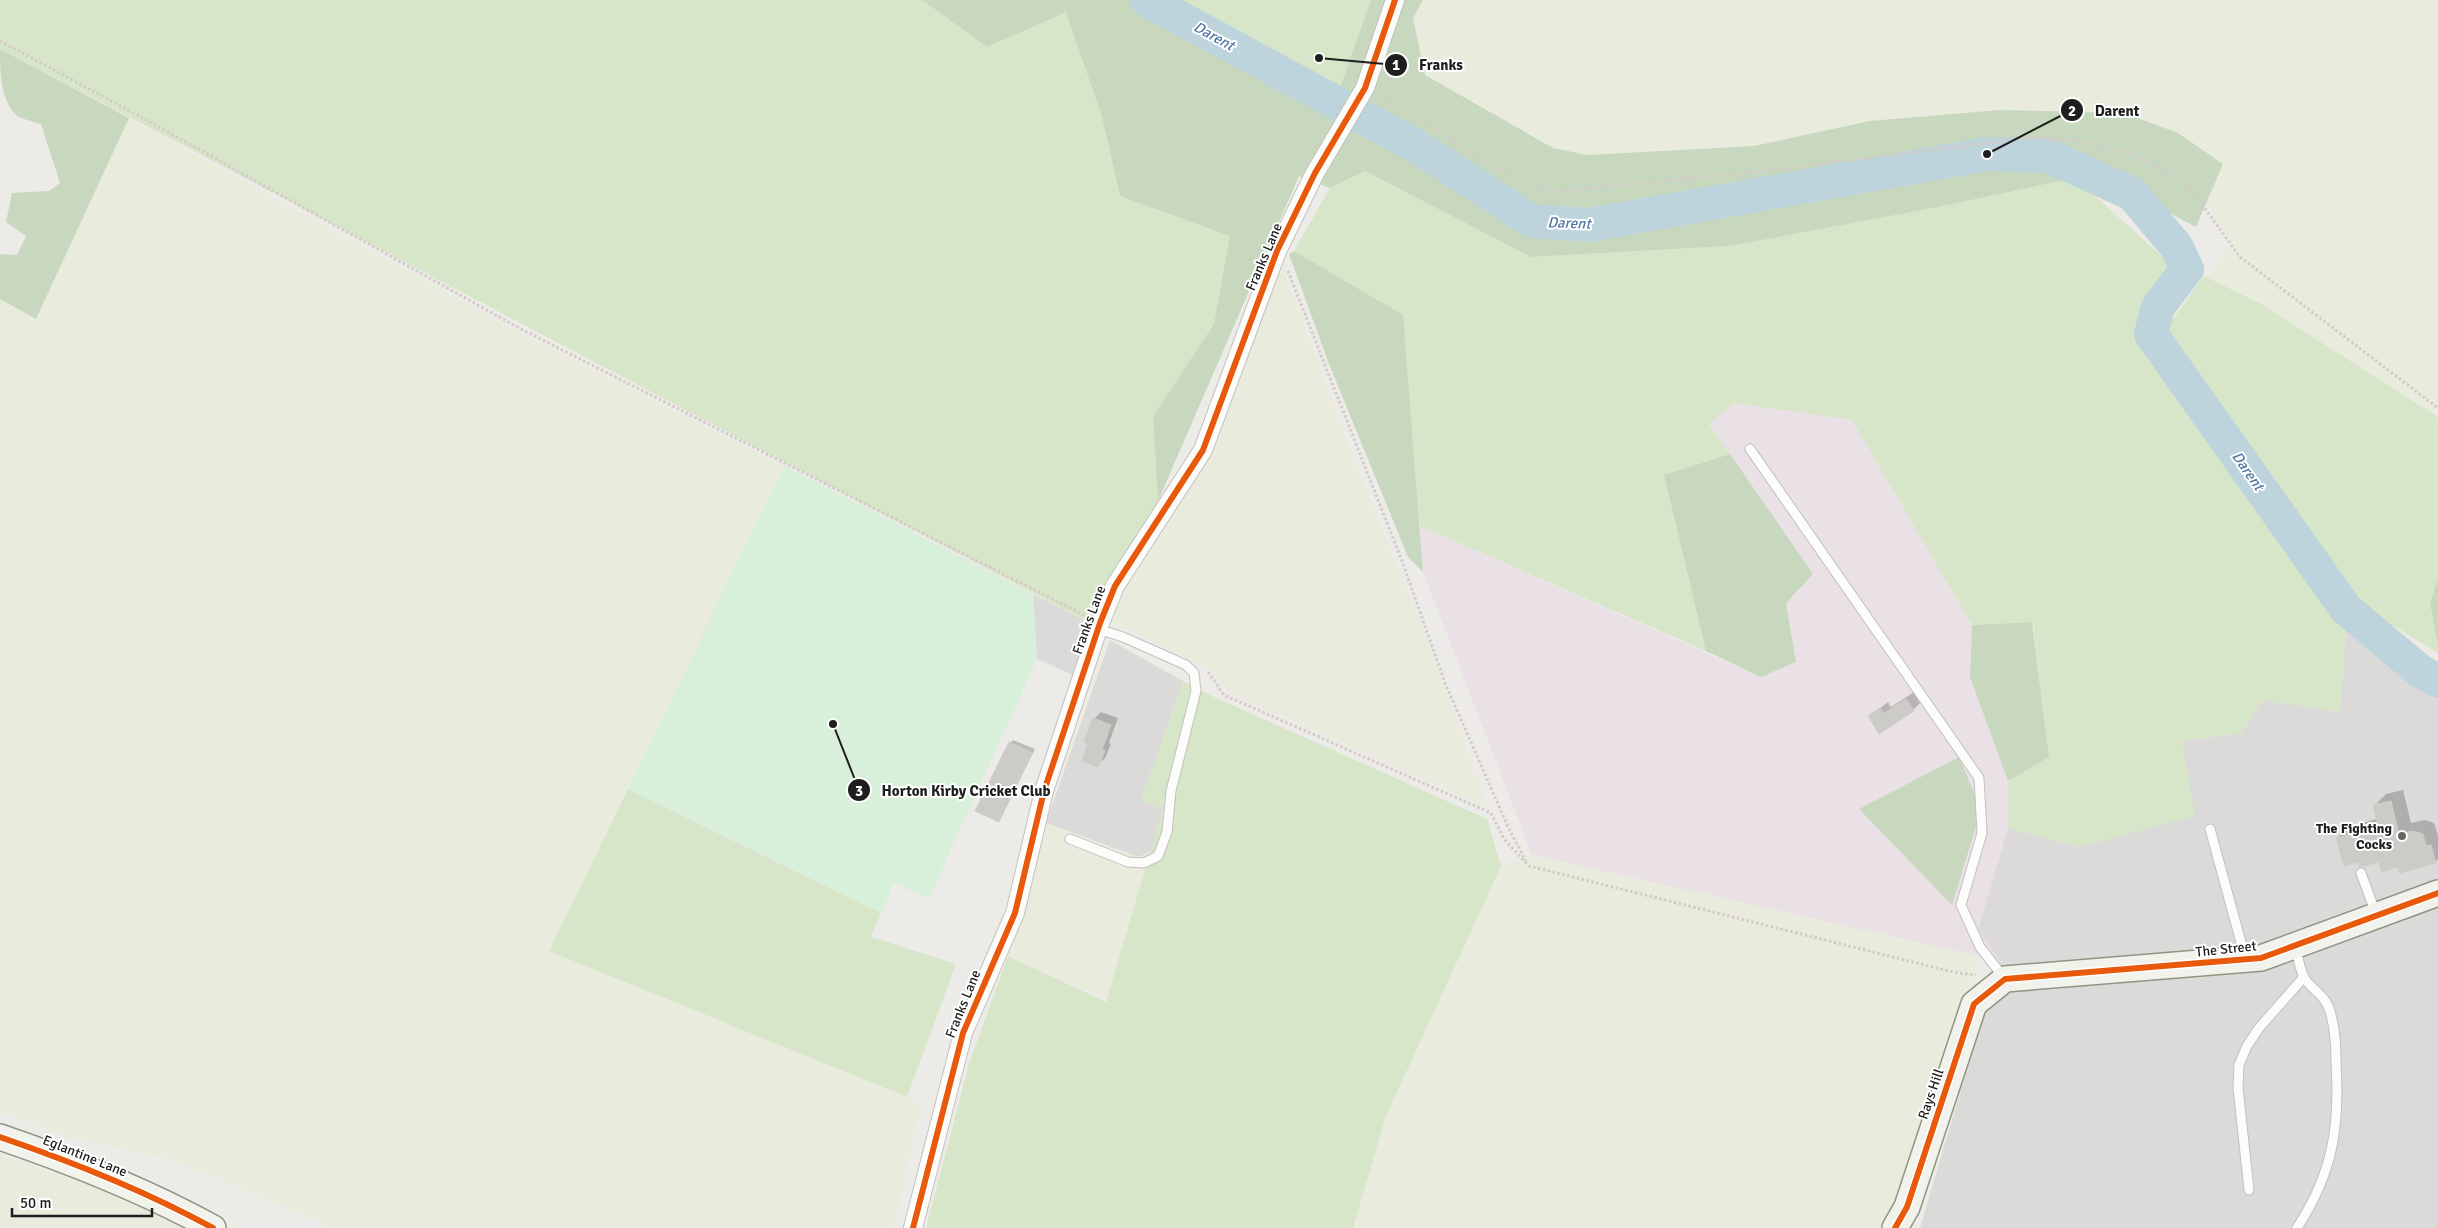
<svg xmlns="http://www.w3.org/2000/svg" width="2438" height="1228" font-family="Signika,sans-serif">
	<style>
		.residential { fill: #dbdad8 }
		.industrial { fill: #e9e1e5 }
		.religious { fill: #dadad8 }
		.farmland { fill: #e9ebdc }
		.grass { fill: #d7e6c9 }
		.forest { fill: #c7d8bf }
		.park { fill: #d8efd9 }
		.shadow { fill: #0003 }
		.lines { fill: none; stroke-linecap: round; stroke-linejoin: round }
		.river { stroke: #bed4dc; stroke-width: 34 }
		.building { fill: #cdcbc8; stroke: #cfcdc9 }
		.lane-casing { stroke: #c2c1bf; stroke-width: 11 }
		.street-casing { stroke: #c2c1bf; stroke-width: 20 }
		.secondary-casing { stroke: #919481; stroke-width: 28 }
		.path { stroke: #d5cac8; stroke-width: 3; stroke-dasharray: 2.5 2.5; stroke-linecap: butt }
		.lane { stroke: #fcfcfb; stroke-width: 9 }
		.street { stroke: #fcfcfb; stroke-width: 18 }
		.secondary { stroke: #f1f2eb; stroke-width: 25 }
		.cycleway-casing { stroke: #fff; stroke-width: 9 }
		.cycleway { stroke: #e8590c; stroke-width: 6 }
		.poi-dot { fill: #666664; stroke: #fff; stroke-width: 2 }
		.labels { text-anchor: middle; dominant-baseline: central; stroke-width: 4; stroke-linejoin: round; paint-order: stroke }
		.street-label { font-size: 14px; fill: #1e1e1e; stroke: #fff }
		.poi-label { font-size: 14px; font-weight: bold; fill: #1e1e1e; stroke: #fff; text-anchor: end }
		.water-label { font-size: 15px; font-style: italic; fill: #5577a3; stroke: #fff }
		.leader { fill: none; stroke: #1e1e1e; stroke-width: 2 }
		.callout-dot { fill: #1e1e1e; stroke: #fff; stroke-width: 2 }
		.mark-label { font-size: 15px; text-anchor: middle; font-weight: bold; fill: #fff }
		.callout-label { font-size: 15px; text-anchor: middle; font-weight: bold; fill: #1e1e1e; stroke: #fff; stroke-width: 4; stroke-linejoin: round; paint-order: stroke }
	</style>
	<rect width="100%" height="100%" fill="#ecebe7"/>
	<!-- residential -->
	<g class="residential">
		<polygon points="2346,628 2438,684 2438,1228 1920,1228 1999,961 1978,929 2008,828 2079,847 2181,741 2241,733 2263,700 2340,712"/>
		<polygon points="1110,640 1183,681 1141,801 1163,809 1152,851 1139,857 1046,823"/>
	</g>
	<!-- industrial -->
	<polygon class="industrial" points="1733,402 1852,420 1972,625 1970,677 2008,781 2008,828 1978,929 1999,961 1532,855 1423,572 1420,526 1761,677 1796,662 1786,603 1812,574 1709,424"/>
	<!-- religious -->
	<g class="religious">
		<polygon points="1033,594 1090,623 1073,675 1037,659"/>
		<polygon points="2359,862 2360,867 2379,862 2382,872 2398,867 2408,896 2353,917 2337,869"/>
	</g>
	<!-- farmland -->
	<g class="farmland">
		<polygon points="1423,0 2438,0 2438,417 2261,304 2204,276 2232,245 2206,203 2223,164 2178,133 2124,113 1870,121 1754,146 1587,155 1553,148 1425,75 1413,18"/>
		<polygon points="129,118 521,334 784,466 549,951 921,1103 894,1228 334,1228 171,1159 74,1139 0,1112 0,299 36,319"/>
		<polygon points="1281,264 1347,441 1435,661 1488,808 1228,692 1214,670 1112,622 1125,589 1177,511 1212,452 1257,320"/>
		<polygon points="1183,817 1107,1000 1008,956 1046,823 1139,857 1152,851"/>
		<polygon points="1532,855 1979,956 1898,1202 1882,1228 1353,1228 1386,1116 1501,866"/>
		<polygon points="0,1154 138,1202 184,1228 0,1228"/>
	</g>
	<!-- grass -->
	<g class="grass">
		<polygon points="0,0 922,0 987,47 1066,11 1102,117 1120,196 1231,236 1214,324 1153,416 1158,501 1090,623 0,49"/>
		<polygon points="1170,0 1381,0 1340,88 1229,28"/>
		<polygon points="1365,171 1531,257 1730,246 1933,208 2075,178 2176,269 2136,339 2346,628 2340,712 2263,700 2241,733 2182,741 2195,816 2079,847 2008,828 2008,781 2049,757 2033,622 1972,625 1852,420 1734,403 1709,424 1730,454 1664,475 1706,651 1420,526 1402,315 1294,251 1330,188"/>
		<polygon points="2204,276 2261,304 2438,417 2438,578 2430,603 2438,653 2367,610 2163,333"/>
		<polygon points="1183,681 1212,696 1487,819 1501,866 1386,1116 1353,1228 926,1228 969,1064 1008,956 1106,1002 1163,809 1141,801"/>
		<polygon points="628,789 881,913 871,937 956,964 907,1097 549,951"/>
	</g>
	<!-- forest -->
	<g class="forest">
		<polygon points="922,0 1164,0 1340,88 1371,0 1423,0 1413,18 1425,75 1553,148 1587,155 1754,146 1870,121 2000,110 2124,113 2178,133 2223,164 2196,227 2128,191 2075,178 1933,208 1730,246 1531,257 1365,171 1330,188 1299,176 1158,501 1153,416 1214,324 1230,236 1120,196 1102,117 1066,12 987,47"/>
		<path d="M0,49L129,118L36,319L0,299V254L17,255L26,236L6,222L12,193L49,191L60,183L41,124C34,122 27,120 21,118C0,107 0,70 0,49Z"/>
		<polygon points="1294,251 1403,315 1423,572 1408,557 1329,364 1289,254"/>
		<polygon points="1730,454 1813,574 1786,603 1796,662 1761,677 1706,651 1664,475"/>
		<polygon points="2438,578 2438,649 2430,603"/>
		<polygon points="2032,622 2049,757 2008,781 1970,677 1972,625"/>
		<polygon points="1959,757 1981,810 1952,905 1859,809"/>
	</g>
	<!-- park -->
	<polygon class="park" points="784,466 1033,594 1037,659 929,898 894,883 881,913 628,789"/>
	<!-- shadow -->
	<g class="shadow">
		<polygon points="1914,692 1920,703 1913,710 1870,716 1888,702 1891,707"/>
		<polygon points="1101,712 1118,718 1109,743 1111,744 1105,758 1097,765 1090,743 1094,719"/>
		<polygon points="1013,740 1035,749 999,821 1010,743"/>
		<polygon points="2403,790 2411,823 2425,820 2434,823 2438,835 2438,859 2435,862 2399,865 2380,860 2359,861 2337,838 2348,827 2377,819 2374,806 2386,794"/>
	</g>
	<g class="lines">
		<!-- river -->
		<polyline class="river" points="1147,0 1414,145 1532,221 1588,225 1987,154 2049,156 2132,194 2176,246 2187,269 2158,307 2151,334 2346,609 2420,671 2438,681"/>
	</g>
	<!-- building -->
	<g class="building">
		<polygon points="1906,699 1914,711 1879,734 1868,716 1880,708 1883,714"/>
		<polygon points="1093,718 1111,725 1102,750 1105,751 1098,767 1082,761 1088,744 1084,742"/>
		<polygon points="1009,742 1032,753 999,822 975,811"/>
		<polygon points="2391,801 2399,834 2413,831 2423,834 2426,846 2431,845 2436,863 2400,873 2398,867 2382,872 2379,862 2360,867 2359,862 2344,866 2336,838 2378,826 2373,805"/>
	</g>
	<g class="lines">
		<defs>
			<g id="lane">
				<polyline points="1750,449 1979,778 1982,833 1961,905 1980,947 2005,979"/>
				<polyline points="2210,829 2245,957"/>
				<polyline points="1070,839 1128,862 1144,863 1158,856 1167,832 1171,791 1196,691 1194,673 1186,665 1123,637 1098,629"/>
				<polyline points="2361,873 2376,914"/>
				<path d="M2296,947C2298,957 2299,968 2304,977C2309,988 2323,993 2328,1006C2335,1023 2336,1044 2336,1062C2340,1126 2333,1173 2297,1228"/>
				<polyline points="2249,1190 2238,1088 2239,1065 2247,1046 2259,1028 2304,977"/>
			</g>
			<polyline id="street" points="913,1228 963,1033 1015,913 1044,791 1100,623 1115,586 1203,450 1277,251 1315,173 1365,88 1395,0"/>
			<g id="secondary">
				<path d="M0,1137C73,1162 146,1191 213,1228"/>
				<polyline points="1895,1228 1907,1207 1974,1004 2005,979 2261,958 2438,893"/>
			</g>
		</defs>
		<!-- lane casing -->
		<use href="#lane" class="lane-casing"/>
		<!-- street casing -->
		<use href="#street" class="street-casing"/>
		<!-- secondary casing -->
		<use href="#secondary" class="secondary-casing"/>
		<!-- path -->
		<g class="path">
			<polyline points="0,41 132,112 521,329 1084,615"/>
			<polyline points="1382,94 1490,165 1548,192 1756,172 2030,138 2077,141 2131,154 2185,181 2240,257 2438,408"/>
			<polyline points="1288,271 1402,561 1445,683 1509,829 1526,861"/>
			<polyline points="1208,672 1224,695 1491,813 1504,839 1529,866 1953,972 1976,975"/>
		</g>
		<!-- lane -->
		<use href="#lane" class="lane"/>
		<!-- street -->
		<use href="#street" class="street"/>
		<!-- secondary -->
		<use href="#secondary" class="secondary"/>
		<defs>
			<g id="cycleway">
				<path d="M0,1137C73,1162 146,1191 213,1228"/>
				<polyline points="913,1228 963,1033 1015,913 1044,791 1100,623 1115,586 1203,450 1277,251 1315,173 1365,88 1395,0"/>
				<polyline points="1895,1228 1907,1207 1974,1004 2005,979 2261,958 2438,893"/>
			</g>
		</defs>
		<!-- cycleway casing -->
		<use href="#cycleway" class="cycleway-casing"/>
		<!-- cycleway -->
		<use href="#cycleway" class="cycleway"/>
	</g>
	<!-- markers -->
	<circle class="poi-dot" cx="2402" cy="836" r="5"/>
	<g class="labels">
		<!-- street labels -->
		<g class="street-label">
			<text transform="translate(1264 257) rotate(-67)">Franks Lane</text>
			<text transform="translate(1089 620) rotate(-70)">Franks Lane</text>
			<text transform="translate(2226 949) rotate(-6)">The Street</text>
			<text transform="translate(963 1004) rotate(-68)">Franks Lane</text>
			<text transform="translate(1931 1094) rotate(-71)">Rays Hill</text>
			<text transform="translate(85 1156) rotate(22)">Eglantine Lane</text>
		</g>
		<!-- poi labels -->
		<g class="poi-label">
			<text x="2392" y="828">The Fighting<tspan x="2392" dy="16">Cocks</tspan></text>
		</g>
		<!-- water labels -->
		<g class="water-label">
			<text transform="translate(1214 36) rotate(29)">Darent</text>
			<text transform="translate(1569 223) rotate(2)">Darent</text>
			<text transform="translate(2248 471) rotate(55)">Darent</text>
		</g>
	</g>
	<!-- callouts -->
	<path class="leader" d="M1319 58L1396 65M1987 154L2072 110M833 724L859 790"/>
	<g class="callout-dot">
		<circle cx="1319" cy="58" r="5"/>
		<circle cx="1987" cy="154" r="5"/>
		<circle cx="833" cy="724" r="5"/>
		<circle cx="1396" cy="65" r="12"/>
		<circle cx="2072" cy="110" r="12"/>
		<circle cx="859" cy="790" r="12"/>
	</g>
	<g class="mark-label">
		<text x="1396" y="70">1</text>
		<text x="2072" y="116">2</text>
		<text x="859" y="796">3</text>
	</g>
	<g class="callout-label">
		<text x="1441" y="70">Franks</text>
		<text x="2117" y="116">Darent</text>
		<text x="966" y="796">Horton Kirby Cricket Club</text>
	</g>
	<!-- scale -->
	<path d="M12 1208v8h140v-8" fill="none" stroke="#1e1e1e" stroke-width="2.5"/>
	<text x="20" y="1208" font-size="15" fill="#1e1e1e" stroke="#ffffff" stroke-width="4" paint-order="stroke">50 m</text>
</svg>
